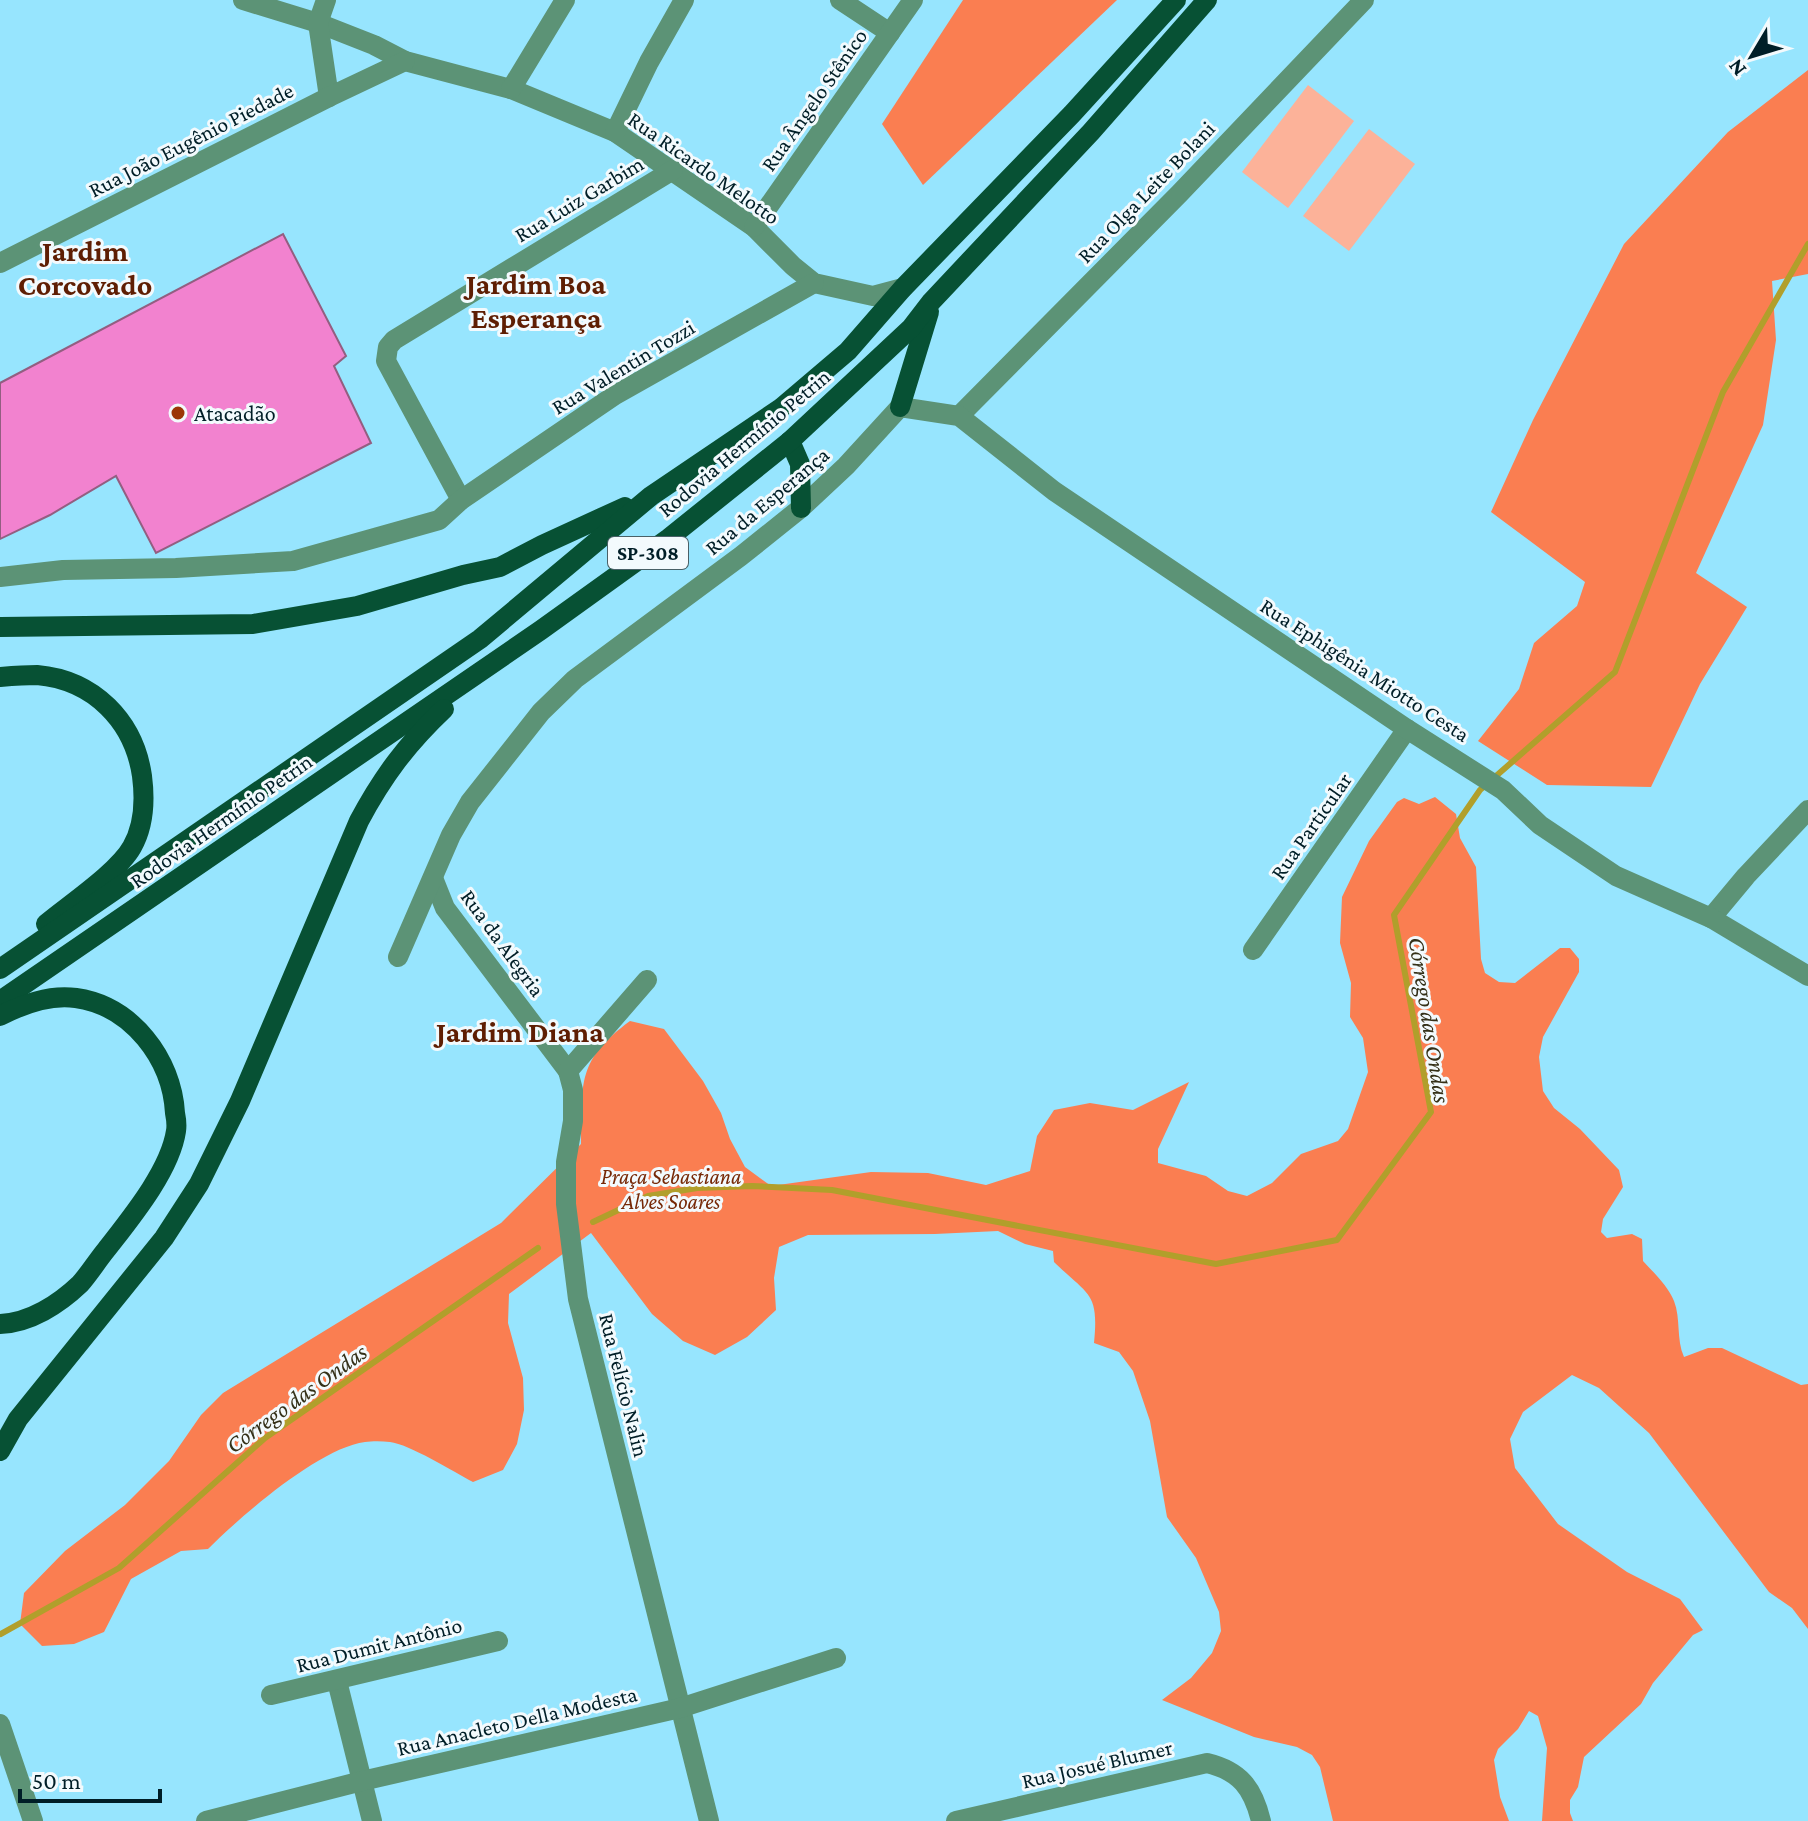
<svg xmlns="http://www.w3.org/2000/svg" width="1808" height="1821" font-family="'Crimson Pro',serif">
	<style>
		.green { fill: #fcb299 }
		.forest { fill: #fa7e51 }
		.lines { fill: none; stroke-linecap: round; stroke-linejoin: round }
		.stream { stroke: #b19f2b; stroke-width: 6 }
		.building { fill: #f282cf; stroke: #935e81; stroke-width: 2 }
		.minor { stroke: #5c9376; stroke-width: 20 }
		.major { stroke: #075134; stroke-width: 20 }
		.poi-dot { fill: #9c3608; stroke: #f3fafd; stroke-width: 3 }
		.labels { text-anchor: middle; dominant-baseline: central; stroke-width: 6; stroke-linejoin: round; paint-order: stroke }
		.shield { fill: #f3fafd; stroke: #496067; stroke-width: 2 }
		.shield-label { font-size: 20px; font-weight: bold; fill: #001e27 }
		.street-label { font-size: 22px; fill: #001e27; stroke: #f3fafd }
		.poi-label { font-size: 22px; fill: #001e27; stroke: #f3fafd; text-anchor: start }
		.park-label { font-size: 22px; font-style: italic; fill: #762806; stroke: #f3fafd }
		.water-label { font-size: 24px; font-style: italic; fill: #343018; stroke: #f3fafd }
		.district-label { font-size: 30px; font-weight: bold; fill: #5e1e03; stroke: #f3fafd }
	</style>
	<rect width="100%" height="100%" fill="#97e5fe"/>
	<!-- green -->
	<g class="green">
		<polygon points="1308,85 1354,121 1288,208 1242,172"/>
		<polygon points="1369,129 1415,164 1349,251 1303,216"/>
	</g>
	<!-- forest -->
	<g class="forest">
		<polygon points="963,0 1117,0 923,185 882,124"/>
		<polygon points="1808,70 1808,274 1772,281 1776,340 1763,425 1696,573 1747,607 1700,684 1651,787 1547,785 1478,741 1519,689 1534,643 1577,606 1585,582 1491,512 1533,420 1624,244 1728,132"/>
		<path d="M1435,797L1456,814L1460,838L1476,867L1481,959L1485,973L1499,982L1515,983L1560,948H1570L1579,959V972L1543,1037L1539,1057L1543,1091L1554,1108L1580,1129L1619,1170L1623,1187L1603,1219L1601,1232L1607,1238L1632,1234L1642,1239L1643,1261C1654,1273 1668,1286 1674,1301C1681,1319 1676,1339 1684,1357L1708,1348H1722L1801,1385L1808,1384V1629L1792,1608L1769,1592L1649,1433L1599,1388L1572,1375L1523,1412L1510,1439L1515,1468L1558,1524L1627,1572L1680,1599L1703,1630L1693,1635L1653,1683L1641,1704L1584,1757L1578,1787L1570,1800V1813L1573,1821H1542L1547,1748L1538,1716L1529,1711L1518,1729L1498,1749L1494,1760L1500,1797L1509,1821H1333L1320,1767L1312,1755L1297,1747L1254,1737L1162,1700L1191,1678L1212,1653L1221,1631L1219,1612L1196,1558L1167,1517L1150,1421L1133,1371L1119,1352L1094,1343C1099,1292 1089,1296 1054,1262L1053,1251L1025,1244L998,1231L935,1234L808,1235L779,1247L774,1278L776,1310L747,1337L715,1355L683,1341L652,1314L591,1233L509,1294L508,1323L523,1378L524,1410L517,1444L503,1470L473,1482C454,1472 409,1444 390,1442C382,1441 372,1441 365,1442C319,1448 241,1516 208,1549L181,1551L131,1579L104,1632L74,1644L42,1646L20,1624L24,1593L65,1551L125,1505L169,1461L201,1415L223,1393L501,1223L581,1144C582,1082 577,1060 630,1021L664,1029L703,1081L721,1113L730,1139L745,1167L771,1186L871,1172L928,1173L986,1185L1030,1171L1037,1136L1054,1110L1090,1103L1133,1110L1189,1082L1158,1149V1163L1206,1176L1228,1191L1247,1196L1272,1183L1301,1154L1338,1141L1348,1129L1368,1072L1363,1038L1350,1017L1351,983L1340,943L1342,897L1369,841L1397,802L1404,798L1419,804Z"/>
	</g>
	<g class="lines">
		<!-- stream -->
		<g class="stream">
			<polyline points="593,1222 648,1196 697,1188 752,1186 832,1190 1216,1264 1337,1240 1431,1112 1394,915 1480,790 1615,672 1723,392 1808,244"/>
			<polyline points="1,1634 119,1568 265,1438 538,1248"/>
		</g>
	</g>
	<!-- building -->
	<polygon class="building" points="283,234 346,356 334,366 371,443 156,553 116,476 50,515 0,539 0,383"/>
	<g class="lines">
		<!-- minor -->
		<g class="minor">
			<polyline points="243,0 318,23 374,45 405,61 511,89 615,132 754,227 793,266 814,283 873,296 903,288"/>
			<polyline points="326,0 318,23 329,97"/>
			<polyline points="840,0 890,33"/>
			<polyline points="511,89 565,0"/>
			<polyline points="615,132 649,62 684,0"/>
			<polyline points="754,227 913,0"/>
			<polyline points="0,263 329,97 405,61"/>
			<polyline points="959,416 1179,194 1364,0"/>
			<polyline points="461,500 386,361 388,347 394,340 673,170"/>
			<polyline points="0,577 63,570 176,568 293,561 439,520 461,500 615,395 814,283"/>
			<polyline points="433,878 445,908 568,1071"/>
			<polyline points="1711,918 1746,876 1808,810"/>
			<polyline points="1253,950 1407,729"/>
			<polyline points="398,957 451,835 470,802 541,712 575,679 741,556 801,508 846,466 900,407 959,416 1054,491 1407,729 1503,790 1540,825 1616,876 1711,918 1808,976"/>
			<polyline points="647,980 568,1071 573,1090 573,1121 566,1162 566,1204 578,1299 709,1821"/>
			<polyline points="337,1681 372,1821"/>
			<polyline points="271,1695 498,1641"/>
			<polyline points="0,1724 33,1821"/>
			<polyline points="206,1821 362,1781 680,1708 836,1658"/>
			<path d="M956,1821L1207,1763C1240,1771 1253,1788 1261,1821"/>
		</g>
		<!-- major -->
		<g class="major">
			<polyline points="900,407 929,312"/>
			<polyline points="790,441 800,464 801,508"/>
			<polyline points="0,627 253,624 357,606 463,575 500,567 542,545 625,507"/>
			<path d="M0,677C12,676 25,675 37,675C94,680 134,721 142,776C145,799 144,826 132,847C118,872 70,904 46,924"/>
			<polyline points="0,969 480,639 651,496 781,408 848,351 903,288 1072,114 1176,0"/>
			<polyline points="0,1001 541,630 669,538 790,441 911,328 931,302 1091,132 1207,0"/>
			<path d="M0,1016C23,1004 49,994 76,998C132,1006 172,1059 175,1113C176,1118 177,1125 176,1131C170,1171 130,1219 106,1250C97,1261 89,1274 80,1284C59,1304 30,1323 0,1324"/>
			<path d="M0,1451L18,1419L164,1238L199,1184L240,1101L359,821C383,776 407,744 444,709"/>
		</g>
	</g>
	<!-- markers -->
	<circle class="poi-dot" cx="178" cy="413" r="8"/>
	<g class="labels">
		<!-- shield labels -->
		<rect class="shield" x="608" y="537" width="80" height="32" rx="6"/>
		<g class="shield-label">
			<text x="648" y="553">SP-308</text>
		</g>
		<!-- street labels -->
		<g class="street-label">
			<text transform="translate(814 100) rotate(-55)">Rua Ângelo Stênico</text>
			<text transform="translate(191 140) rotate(-27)">Rua João Eugênio Piedade</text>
			<text transform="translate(704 168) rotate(35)">Rua Ricardo Melotto</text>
			<text transform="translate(1146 192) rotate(-46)">Rua Olga Leite Bolani</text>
			<text transform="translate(579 199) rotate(-31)">Rua Luiz Garbim</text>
			<text transform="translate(623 367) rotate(-31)">Rua Valentin Tozzi</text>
			<text transform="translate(744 443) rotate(-40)">Rodovia Hermínio Petrin</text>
			<text transform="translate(767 501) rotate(-40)">Rua da Esperança</text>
			<text transform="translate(1365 670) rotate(33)">Rua Ephigênia Miotto Cesta</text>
			<text transform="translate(221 821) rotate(-35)">Rodovia Hermínio Petrin</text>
			<text transform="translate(1311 826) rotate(-55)">Rua Particular</text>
			<text transform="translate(503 943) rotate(54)">Rua da Alegria</text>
			<text transform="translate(624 1385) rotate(76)">Rua Felício Nalin</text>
			<text transform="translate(379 1645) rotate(-14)">Rua Dumit Antônio</text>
			<text transform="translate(517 1721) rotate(-13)">Rua Anacleto Della Modesta</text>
			<text transform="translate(1097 1764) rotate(-13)">Rua Josué Blumer</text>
		</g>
		<!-- poi labels -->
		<g class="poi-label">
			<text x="194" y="413">Atacadão</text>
		</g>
		<!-- park labels -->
		<g class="park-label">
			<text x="671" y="1176">Praça Sebastiana<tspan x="671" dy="25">Alves Soares</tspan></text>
		</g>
		<!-- water labels -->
		<g class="water-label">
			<text transform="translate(1430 1020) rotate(81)">Córrego das Ondas</text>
			<text transform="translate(296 1398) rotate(-36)">Córrego das Ondas</text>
		</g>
		<!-- district labels -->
		<g class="district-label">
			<text x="85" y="250">Jardim<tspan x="85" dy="34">Corcovado</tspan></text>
			<text x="536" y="283">Jardim Boa<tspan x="536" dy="34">Esperança</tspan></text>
			<text x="520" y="1031">Jardim Diana</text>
		</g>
	</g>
	<!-- north arrow -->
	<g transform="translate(1752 56) rotate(232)" stroke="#f3fafd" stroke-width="6" paint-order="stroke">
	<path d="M0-6L14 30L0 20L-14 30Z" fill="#001e27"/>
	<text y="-12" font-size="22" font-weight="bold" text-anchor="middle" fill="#001e27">N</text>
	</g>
	<!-- scale -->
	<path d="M20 1789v12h140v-12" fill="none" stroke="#001e27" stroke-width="4"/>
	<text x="32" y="1789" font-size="24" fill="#001e27" stroke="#f3fafd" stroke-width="6" paint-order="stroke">50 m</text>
</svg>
